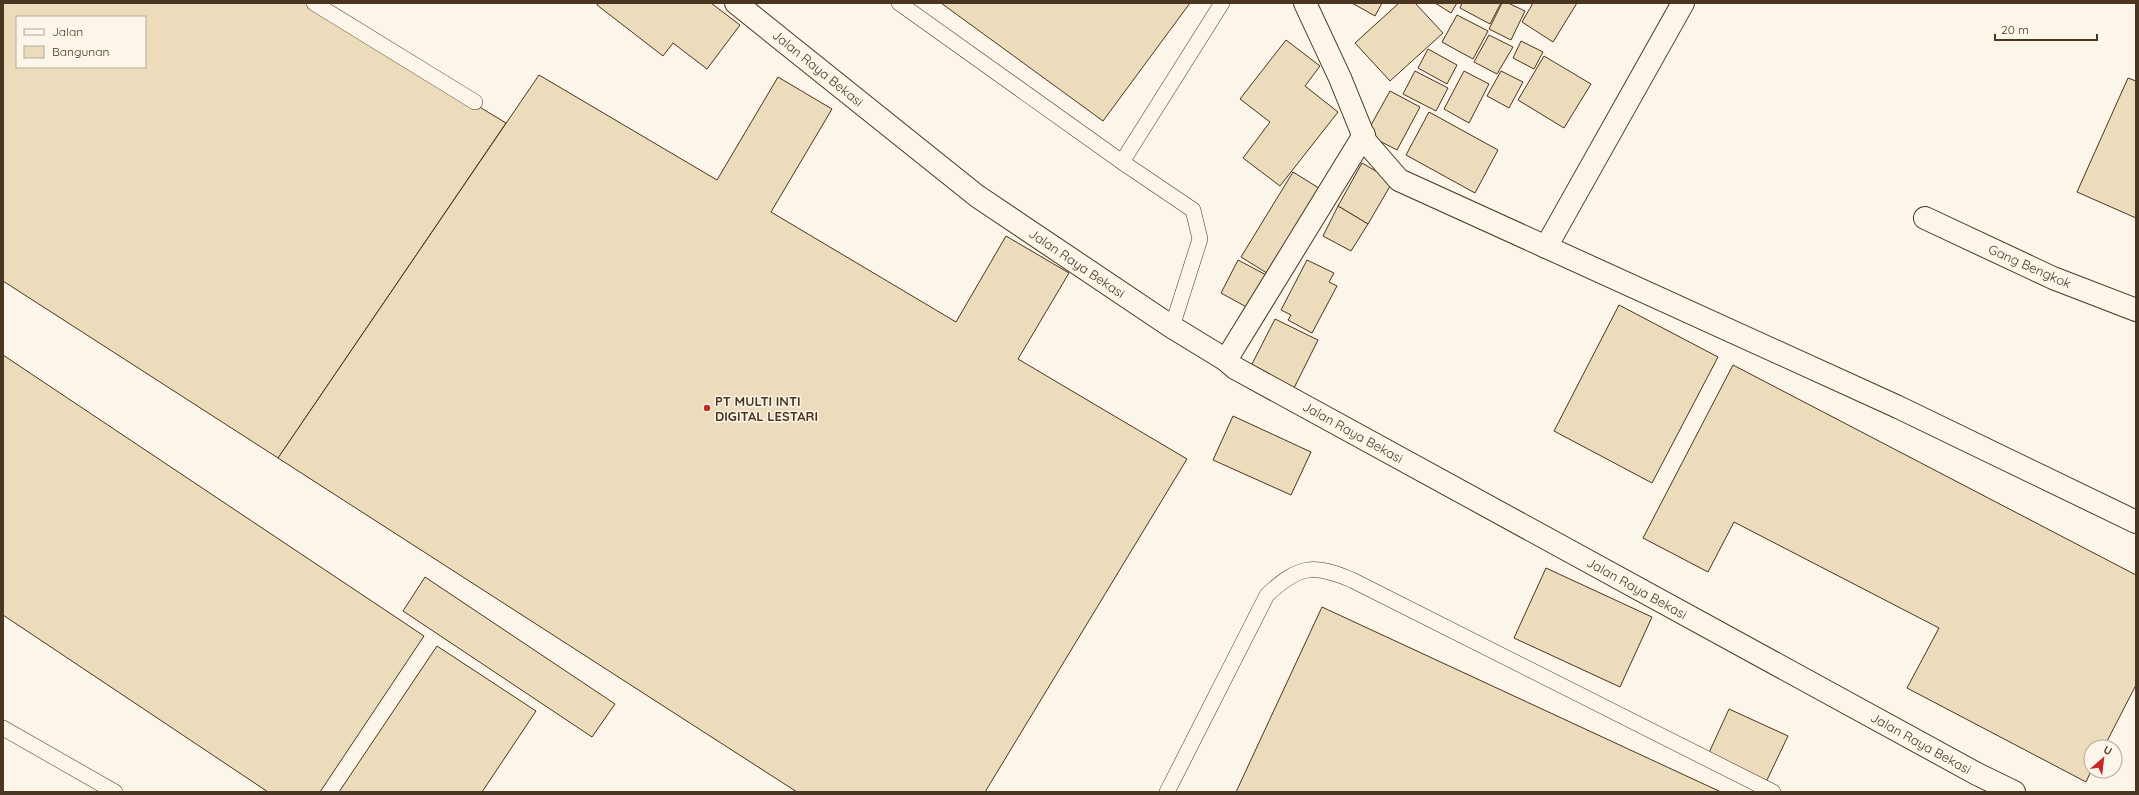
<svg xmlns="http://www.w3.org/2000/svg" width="2139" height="795" font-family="Quicksand,sans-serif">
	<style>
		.building { fill: #ecdcbc; stroke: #4a3520; fill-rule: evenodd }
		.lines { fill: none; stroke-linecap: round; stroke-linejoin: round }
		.service-casing { stroke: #4a3520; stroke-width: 16 }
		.minor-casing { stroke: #4a3520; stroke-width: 24 }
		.service { stroke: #fbf6e9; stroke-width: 15 }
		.minor { stroke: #fbf6e9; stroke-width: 22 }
		.poi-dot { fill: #c62828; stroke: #fbf6e9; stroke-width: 1.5 }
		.labels { text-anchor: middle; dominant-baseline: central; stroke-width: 3; stroke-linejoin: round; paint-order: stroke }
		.street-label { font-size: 13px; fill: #4a3520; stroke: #fbf6e9 }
		.poi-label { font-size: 13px; font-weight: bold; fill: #4a3520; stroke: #fbf6e9; text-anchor: start }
	</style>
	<rect width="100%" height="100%" fill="#fbf6e9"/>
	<!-- building -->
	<g class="building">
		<path d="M3,3H308L506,123L278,458L3,281ZM17,17H145V67H17Z"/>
		<polygon points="598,3 711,3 740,25 707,69 673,43 663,56 597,5"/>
		<polygon points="941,3 1190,3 1103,121"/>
		<polygon points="1352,3 1382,3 1375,16"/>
		<polygon points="1399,3 1415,3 1443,33 1390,81 1355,43"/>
		<polygon points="1435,3 1457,3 1451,13"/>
		<polygon points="1462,3 1501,3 1490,24 1460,8"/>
		<polygon points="1502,3 1508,3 1525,11 1511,40 1489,29"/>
		<polygon points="1533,3 1577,3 1553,42 1522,22"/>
		<polygon points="1457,15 1488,31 1473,59 1442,42"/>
		<polygon points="1489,35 1513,47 1497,74 1474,62"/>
		<polygon points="1286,40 1320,66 1305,86 1338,112 1280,186 1243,158 1270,122 1240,99"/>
		<polygon points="1521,41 1543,52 1534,69 1513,58"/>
		<polygon points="1428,49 1457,65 1447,84 1418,68"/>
		<polygon points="1544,56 1591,84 1564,128 1518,100"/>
		<polygon points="1415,71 1448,88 1436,111 1403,94"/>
		<polygon points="1464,71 1489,84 1469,123 1444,109"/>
		<polygon points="1501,71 1523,82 1509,108 1487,96"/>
		<polygon points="539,75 717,180 778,77 832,109 771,212 956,322 1006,236 1069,273 1018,359 1187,459 985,792 797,792 278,458"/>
		<polygon points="2128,78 2136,81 2136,218 2077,192"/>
		<polygon points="1390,91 1420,107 1397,150 1366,134"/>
		<polygon points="1429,112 1498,150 1475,193 1406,155"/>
		<polygon points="1362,163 1393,181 1368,224 1338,206"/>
		<polygon points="1293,172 1322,190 1270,275 1241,257"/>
		<polygon points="1338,206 1368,224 1351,251 1323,236"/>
		<polygon points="1238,260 1270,277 1252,310 1221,293"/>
		<polygon points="1307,260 1334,273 1329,282 1337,286 1312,333 1288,320 1291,315 1281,310"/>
		<polygon points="1619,305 1718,357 1652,483 1554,431"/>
		<polygon points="1275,319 1318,340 1294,388 1251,366"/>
		<polygon points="3,355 424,636 320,792 268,792 3,615"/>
		<polygon points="1733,365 2136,575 2136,685 2104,747 2091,747 2091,771 2086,782 1907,688 1939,628 1734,522 1708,572 1643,538"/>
		<polygon points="1233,416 1311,452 1291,495 1213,460"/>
		<polygon points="1546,568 1652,617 1620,687 1514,638"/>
		<polygon points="425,577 615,704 592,737 403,611"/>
		<polygon points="1322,607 1721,792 1236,792"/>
		<polygon points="437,646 536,711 482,792 339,792"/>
		<polygon points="1729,709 1788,736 1766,782 1708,755"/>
	</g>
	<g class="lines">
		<defs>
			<g id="service">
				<polyline points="314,3 475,102"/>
				<polyline points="899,3 1122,162"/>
				<polyline points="1172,327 1200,239 1193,210 1122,162 1222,3"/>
				<polyline points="3,728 115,792"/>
				<path d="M1167,792L1267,595C1298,566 1313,563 1352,580L1773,792"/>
			</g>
			<g id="minor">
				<polyline points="736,3 977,196 1172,327 1226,360 1235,368 1977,774 2014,792"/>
				<polyline points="1305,3 1340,78 1366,142 1399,180 1898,407 2136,522"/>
				<polyline points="1925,218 2053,278 2136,310"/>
				<polyline points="1546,247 1683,3"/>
				<polyline points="1226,360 1364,135"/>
			</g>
		</defs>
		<!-- service casing -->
		<use href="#service" class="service-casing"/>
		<!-- minor casing -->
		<use href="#minor" class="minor-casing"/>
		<!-- service -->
		<use href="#service" class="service"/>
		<!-- minor -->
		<use href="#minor" class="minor"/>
	</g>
	<!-- markers -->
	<circle class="poi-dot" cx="707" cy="408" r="4"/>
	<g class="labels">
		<!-- street labels -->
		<g class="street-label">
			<text transform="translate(818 68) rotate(39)">Jalan Raya Bekasi</text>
			<text transform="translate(1077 263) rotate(34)">Jalan Raya Bekasi</text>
			<text transform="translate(2030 266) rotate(24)">Gang Bengkok</text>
			<text transform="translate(1353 432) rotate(29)">Jalan Raya Bekasi</text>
			<text transform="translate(1637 588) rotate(29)">Jalan Raya Bekasi</text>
			<text transform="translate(1921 743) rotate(29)">Jalan Raya Bekasi</text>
		</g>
		<!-- poi labels -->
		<g class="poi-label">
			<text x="715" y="401">PT MULTI INTI<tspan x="715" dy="15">DIGITAL LESTARI</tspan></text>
		</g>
	</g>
	<!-- border -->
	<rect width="2139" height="795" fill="none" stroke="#4a3520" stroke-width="8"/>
	<!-- legend -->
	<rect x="16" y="16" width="130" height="52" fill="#fbf6e9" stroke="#b4a999"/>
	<rect x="24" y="29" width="20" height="6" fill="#fbf6e9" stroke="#b4a999"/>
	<text x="52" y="36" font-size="12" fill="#4a3520">Jalan</text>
	<rect x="24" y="46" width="20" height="12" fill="#ecdcbc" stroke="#b4a999"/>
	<text x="52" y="56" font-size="12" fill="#4a3520">Bangunan</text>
	<!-- north arrow -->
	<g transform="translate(2103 759) rotate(28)"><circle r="19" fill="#fbf6e9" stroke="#b4a999"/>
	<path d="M0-3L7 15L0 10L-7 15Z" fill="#c62828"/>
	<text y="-6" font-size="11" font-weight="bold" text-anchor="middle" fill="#4a3520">U</text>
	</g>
	<!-- scale -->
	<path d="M1995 34v6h102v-6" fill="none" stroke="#4a3520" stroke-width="2"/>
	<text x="2001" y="34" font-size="12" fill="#4a3520" stroke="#fbf6e9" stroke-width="3" paint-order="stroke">20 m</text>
</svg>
